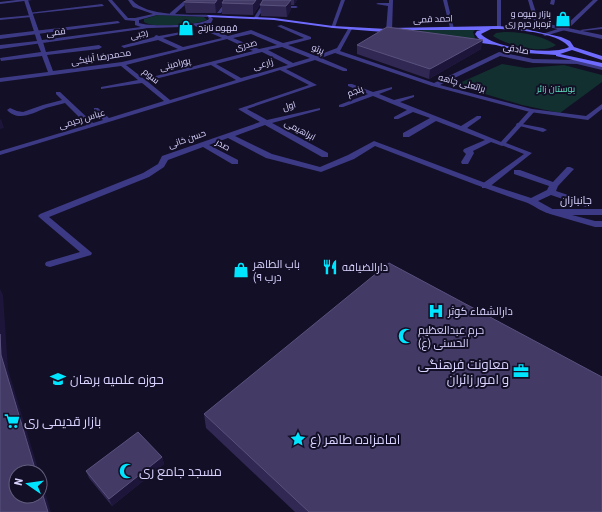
<svg xmlns="http://www.w3.org/2000/svg" width="602" height="512" font-family="'Roboto Condensed',Cairo,sans-serif">
	<style>
		.green { fill: #12302f }
		.lines { fill: none; stroke-linecap: round; stroke-linejoin: round }
		.service { fill: #3d3a85; fill-rule: evenodd }
		.minor { fill: #3d3a85; fill-rule: evenodd }
		.tertiary { fill: #3d3a85; fill-rule: evenodd }
		.secondary { fill: #6f6bff; fill-rule: evenodd }
		.wall { fill: #312854 }
		.shaded-wall { fill: #1d163a }
		.building { fill: #433a66; stroke: #5a527e }
		.labels { text-anchor: middle; dominant-baseline: central; stroke-width: 4; stroke-linejoin: round; paint-order: stroke }
		.far-poi-label { font-size: 9px; fill: #d9d4ff; stroke: #130f26; text-anchor: end }
		.far-street-label { font-size: 9px; fill: #d9d4ff; stroke: #130f26 }
		.far-park-label { font-size: 9px; fill: #5fe0c0; stroke: #130f26 }
		.street-label { font-size: 11px; fill: #d9d4ff; stroke: #130f26 }
		.poi-label { font-size: 11px; fill: #d9d4ff; stroke: #130f26; text-anchor: start }
		.near-poi-label { font-size: 13px; fill: #d9d4ff; stroke: #130f26; text-anchor: start }
	</style>
	<rect width="100%" height="100%" fill="#130f26"/>
	<!-- green -->
	<g class="green">
		<path d="M158,15L204,17L207,20C194,25 156,29 144,22V19Z"/>
		<polygon points="445,29 476,29 473,32 475,38 472,39 411,31"/>
		<path d="M504,32C522,32 541,35 556,45C543,55 506,45 493,36L496,33Z"/>
		<polygon points="502,64 526,68 564,65 602,75 602,82 560,113 522,105 455,85"/>
	</g>
	<g class="lines">
		<!-- service -->
		<polygon class="service" points="530,110 535,111 506,143 532,153 488,188 482,188 482,184 524,154 499,144"/>
		<!-- minor -->
		<g class="minor">
			<polygon points="17,0 32,0 0,4 0,2"/>
			<polygon points="227,0 231,0 221,13 217,13"/>
			<polygon points="265,0 269,0 257,19 253,19"/>
			<polygon points="341,0 345,0 335,27 331,28"/>
			<polygon points="389,0 393,0 392,31 389,33 386,31 388,6 376,4 378,3 389,3"/>
			<polygon points="443,0 447,0 454,29 450,28"/>
			<polygon points="497,0 501,0 501,28 499,29 497,28"/>
			<polygon points="528,0 532,0 539,22 602,35 602,39 535,24"/>
			<polygon points="551,0 555,0 554,5 550,4"/>
			<polygon points="184,1 188,2 174,15 170,15 170,13"/>
			<polygon points="102,4 104,6 30,14 28,13"/>
			<polygon points="279,6 296,6 298,7 296,8 277,8"/>
			<polygon points="33,15 31,17 0,20 0,18"/>
			<polygon points="118,21 120,23 0,39 0,35"/>
			<path d="M195,24H199L228,36L251,30L283,43L304,38L277,26L281,25L311,37V39L288,45L316,56L337,48L348,29L350,28L352,29L340,51L434,83L499,52L533,59L577,60L602,66V70L577,64L533,63L500,56L440,85L532,109L586,116L602,104V109L588,120L530,112L432,86L335,53L321,58L347,69V71H343L315,60L286,69L317,85L247,109L267,120L320,108V110L272,123L328,153V157H322L265,125L235,136L272,154L320,167L348,155L374,141L488,184L531,198L547,190L549,186L514,174V170H520L553,182L567,167H570L574,169L558,186L556,191L589,202L590,204L586,207L551,195L538,201L558,212L556,214C546,216 534,205 525,202C474,185 425,165 375,146L354,159L321,172L266,158L228,138L209,145L238,160V164H232L203,147L168,160L164,167L149,177L49,217L92,253L91,255L50,267L46,266L45,264L46,262L80,252L40,218L38,216L40,214L143,173L158,164L162,156L260,122L238,109L309,85L280,70L0,155V151L87,125L65,103C59,105 52,106 46,108C33,113 18,122 7,110L10,108L17,111L23,112L43,105L62,100L56,94V92H60L93,123L103,120L94,110V108H98L109,118L164,101L142,83L101,89V87L138,80L121,66L0,82V78L48,72L42,56L1,61L0,58L41,52L37,42L40,40L43,42L46,52L99,45L102,47L99,49L47,55L53,71L122,62L178,49L158,40L124,48L121,46L154,37L156,35L159,36L186,31V33L163,38L183,47L222,38L195,26ZM251,34L277,45L259,49L233,38ZM227,39L253,51L144,79L126,65ZM282,47L310,58L293,63L268,50ZM262,52L288,65L241,78L216,64ZM211,65L236,80L170,100L147,81Z"/>
			<polygon points="602,27 602,29 582,31 580,30"/>
			<polygon points="348,84 352,84 373,92 392,87 392,89 379,94 394,100 414,95 414,97 400,102 461,126 477,116 481,116 481,118 467,128 506,144 502,146 491,142 473,151 474,153 468,164 462,164 461,162 466,154 463,151 464,149 485,140 436,121 409,137 403,137 403,133 430,118 413,112 398,119 394,119 394,117 407,110 373,96 343,107 339,107 339,105 368,94 348,86"/>
			<polygon points="517,123 543,128 547,130 543,132 516,125"/>
		</g>
		<!-- tertiary -->
		<g class="tertiary">
			<path d="M24,0H28L42,40L141,27L135,25V21L125,20L108,0H112L128,18H135L153,14L133,7L128,0H132C147,17 187,14 209,15L213,19L211,23L183,27L149,28L0,49V45L37,41ZM157,15L208,17L209,19C201,26 150,27 139,23V20Z"/>
			<polygon points="593,0 598,0 568,29 545,36 542,34 564,27"/>
			<polygon points="553,209 602,209 602,215 572,215 595,221 602,221 602,227 595,227 550,214 548,212 550,210"/>
		</g>
		<!-- secondary -->
		<path class="secondary" d="M207,15L274,18L333,26L387,29L389,28L498,26L521,28L561,37L570,41L574,47L602,56V60L572,50L560,54L602,63V67L556,56V55L526,53L496,45L467,41V39L469,38L483,41L478,38L475,34L477,31L481,30H398L396,33L333,28L274,20L209,17ZM491,29C510,29 557,31 569,47C552,56 493,48 481,34Z"/>
	</g>
	<!-- wall -->
	<g class="wall">
		<polygon points="263,0 253,15 222,14 222,5 216,13 186,13 184,2"/>
		<polygon points="263,0 297,0 294,5 291,5 291,9 287,17 261,16 260,5"/>
		<polygon points="357,45 481,49 429,79 357,54"/>
		<polygon points="204,414 602,512 295,512 206,428"/>
		<polygon points="162,457 164,464 112,506 89,478 86,471"/>
	</g>
	<!-- shaded-wall -->
	<g class="shaded-wall">
		<polygon points="217,0 226,0 222,3 222,5 216,13 215,3"/>
		<polygon points="256,0 263,0 253,15 253,4"/>
		<polygon points="291,0 291,9 287,17 286,6"/>
		<polygon points="294,0 297,0 294,5"/>
		<polygon points="483,40 481,49 429,79 430,69"/>
		<polygon points="1,119 4,128 0,129 0,120"/>
		<polygon points="0,289 3,295 8,369 39,472 36,472 1,355 0,334"/>
		<polygon points="162,457 164,464 112,506 109,499"/>
		<polygon points="40,476 51,512 48,512 40,486"/>
	</g>
	<!-- building -->
	<g class="building">
		<polygon points="187,0 217,0 215,3 184,2"/>
		<polygon points="224,0 256,0 253,4 222,3"/>
		<polygon points="263,0 291,0 286,6 260,5"/>
		<polygon points="387,27 483,40 430,69 357,45"/>
		<polygon points="389,263 602,377 602,512 309,512 204,414"/>
		<polygon points="0,334 1,355 36,472 16,472 16,496 40,496 40,486 48,512 0,512"/>
		<polygon points="138,432 162,457 109,499 86,471"/>
	</g>
	<!-- icons -->
	<defs>
		<symbol id="shop-bare" viewBox="-9 -9 18 18"><path d="M-5-2.5h2.3a2.7 3.5 0 0 1 5.4 0H5L5.5 6h-11ZM-1.5-2.5h3a1.5 2.3 0 0 0-3 0Z" fill="#00e5ff" stroke="#130f26" stroke-width="2.5" paint-order="stroke"/></symbol>
		<symbol id="restaurant-bare" viewBox="-9 -9 18 18"><path d="M-5-6h1v4h1v-4h1v4h1v-4h1v5L-1.5 .5V6h-2V.5L-5-1ZM5-6V6H3V1.5H1.5Q1.5-4 5-6Z" fill="#00e5ff" stroke="#130f26" stroke-width="2.5" paint-order="stroke"/></symbol>
		<symbol id="hospital-bare" viewBox="-9 -9 18 18"><path d="M-5-5h3v3.5h4V-5h3V5h-3V1.5h-4V5h-3Z" fill="#00e5ff" stroke="#130f26" stroke-width="2.5" paint-order="stroke"/></symbol>
		<symbol id="mosque-bare" viewBox="-9 -9 18 18"><path d="M3.5-4.9A6 6 0 1 0 3.5 4.9A5 5 0 1 1 3.5-4.9Z" fill="#00e5ff" stroke="#130f26" stroke-width="2.5" paint-order="stroke"/></symbol>
		<symbol id="office-bare" viewBox="-9 -9 18 18"><path d="M-6-3h4V-5.5h4V-3h4V5H-6ZM-1-4.5V-3h2v-1.5ZM-6 0V1H6V0Z" fill="#00e5ff" stroke="#130f26" stroke-width="2.5" paint-order="stroke"/></symbol>
		<symbol id="school-bare" viewBox="-9 -9 18 18"><path d="M0-5L7-2L0 1L-7-2ZM-4 1L0 2.5L4 1V4Q0 6-4 4Z" fill="#00e5ff" stroke="#130f26" stroke-width="2.5" paint-order="stroke"/></symbol>
		<symbol id="supermarket-bare" viewBox="-9 -9 18 18"><path d="M-6-5.5h2.5l.6 2H6L4.5 2H-2.5L-4.4-4H-6ZM-1.5 3.2a1.3 1.3 0 1 0 .1 0ZM3 3.2a1.3 1.3 0 1 0 .1 0Z" fill="#00e5ff" stroke="#130f26" stroke-width="2.5" paint-order="stroke"/></symbol>
		<symbol id="sight-bare" viewBox="-9 -9 18 18"><path d="M0-6L1.8-2.2L6-1.7L2.9 1.2L3.7 5.4L0 3.3L-3.7 5.4L-2.9 1.2L-6-1.7L-1.8-2.2Z" fill="#00e5ff" stroke="#130f26" stroke-width="2.5" paint-order="stroke"/></symbol>
	</defs>
	<g fill-rule="evenodd">
		<use href="#shop-bare" x="552" y="8" width="22" height="22"/>
		<use href="#shop-bare" x="175" y="17" width="22" height="22"/>
		<use href="#restaurant-bare" x="319" y="256" width="22" height="22"/>
		<use href="#shop-bare" x="230" y="259" width="22" height="22"/>
		<use href="#hospital-bare" x="425" y="300" width="22" height="22"/>
		<use href="#mosque-bare" x="395" y="325" width="22" height="22"/>
		<use href="#office-bare" x="510" y="360" width="22" height="22"/>
		<use href="#school-bare" x="47" y="368" width="22" height="22"/>
		<use href="#supermarket-bare" x="1" y="410" width="22" height="22"/>
		<use href="#sight-bare" x="287" y="428" width="22" height="22"/>
		<use href="#mosque-bare" x="116" y="460" width="22" height="22"/>
	</g>
	<g class="labels">
		<!-- far-poi labels -->
		<g class="far-poi-label">
			<text x="551" y="14">بازار میوه و<tspan x="551" dy="10">تره‌بار حرم ری</tspan></text>
			<text x="198" y="28" text-anchor="start">قهوه نارنج</text>
		</g>
		<!-- far-street labels -->
		<g class="far-street-label">
			<text transform="translate(433 19) rotate(-2)">احمد قمی</text>
			<text transform="translate(56 32) rotate(-7)">قمی</text>
			<text transform="translate(139 34) rotate(-14)">رجبی</text>
			<text transform="translate(246 45) rotate(-15)">صدری</text>
			<text transform="translate(318 49) rotate(22)">پرتو</text>
			<text transform="translate(516 49) rotate(10)">صادقی</text>
			<text transform="translate(101 57) rotate(-9)">محمدرضا آبنیکی</text>
			<text transform="translate(175 64) rotate(-14)">پورامینی</text>
			<text transform="translate(263 64) rotate(-16)">زارعی</text>
			<text transform="translate(151 76) rotate(39)">سوم</text>
			<text transform="translate(462 83) rotate(15)">براتعلی چاهه</text>
			<text transform="translate(355 91) rotate(-21)">پنجم</text>
			<text transform="translate(289 106) rotate(-16)">اول</text>
			<text transform="translate(82 119) rotate(-17)">عباس رحیمی</text>
			<text transform="translate(300 130) rotate(28)">ابراهیمی</text>
			<text transform="translate(187 139) rotate(-19)">حسن خانی</text>
			<text transform="translate(223 145) rotate(29)">صدر</text>
		</g>
		<!-- far-park labels -->
		<g class="far-park-label">
			<text x="556" y="89">بوستان زائر</text>
		</g>
		<!-- street labels -->
		<g class="street-label">
			<text x="576" y="200">جانبازان</text>
		</g>
		<!-- poi labels -->
		<g class="poi-label">
			<text x="253" y="264">باب الطاهر<tspan x="253" dy="13">(درب ۹</tspan></text>
			<text x="342" y="267">دارالضیافه</text>
			<text x="448" y="311">دارالشفاء کوثر</text>
			<text x="418" y="330">حرم عبدالعظیم<tspan x="418" dy="13">الحسنی (ع)</tspan></text>
		</g>
		<!-- near-poi labels -->
		<g class="near-poi-label">
			<text x="509" y="364" text-anchor="end">معاونت فرهنگی<tspan x="509" dy="15">و امور زائران</tspan></text>
			<text x="70" y="379">حوزه علمیه برهان</text>
			<text x="24" y="421">بازار قدیمی ری</text>
			<text x="310" y="439">امامزاده طاهر (ع</text>
			<text x="139" y="471">مسجد جامع ری</text>
		</g>
	</g>
	<!-- north arrow -->
	<g transform="translate(28 484) rotate(283)"><circle r="19" fill="#130f26" stroke="#625e7d"/>
	<path d="M0-3L7 15L0 10L-7 15Z" fill="#00e5ff"/>
	<text y="-6" font-size="11" font-weight="bold" text-anchor="middle" fill="#d9d4ff">N</text>
	</g>
</svg>
